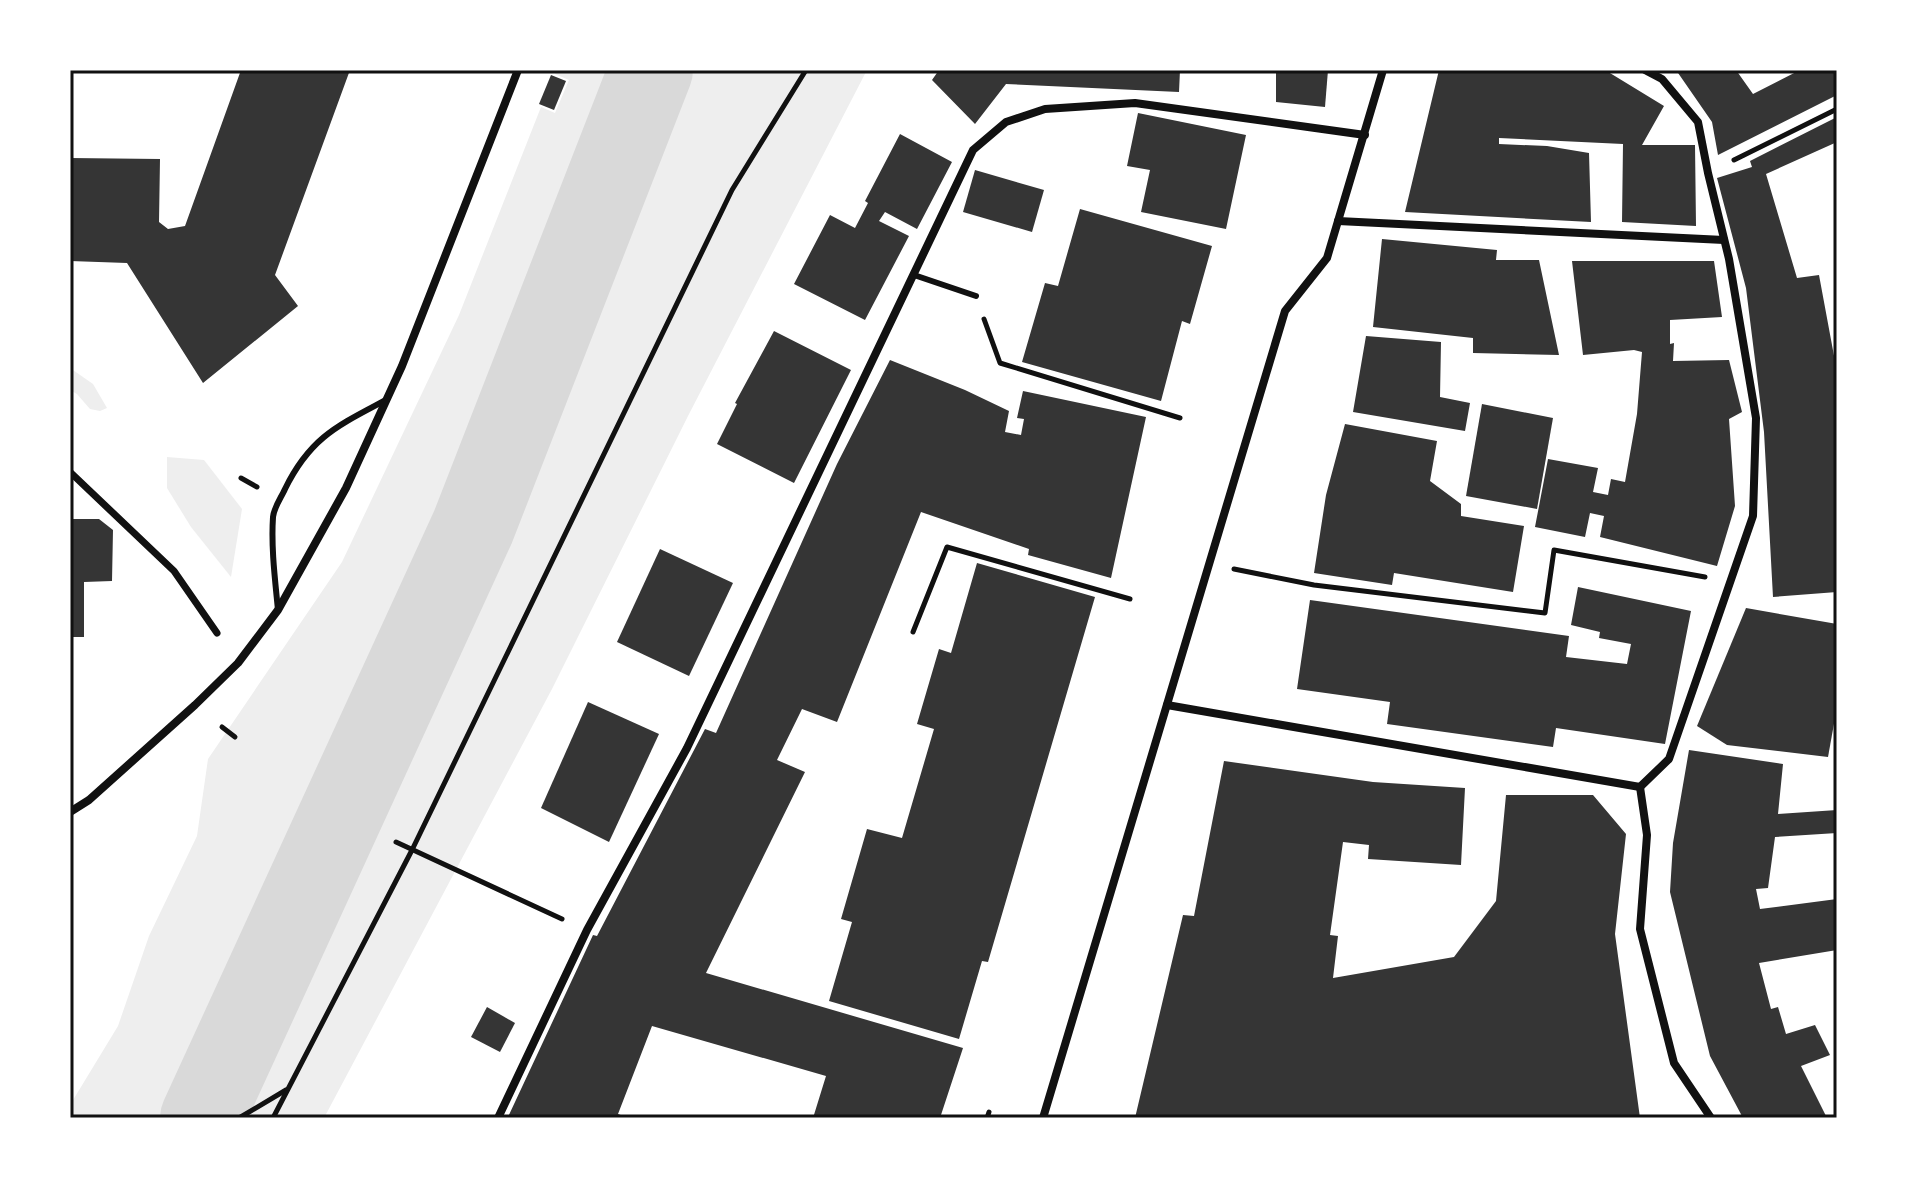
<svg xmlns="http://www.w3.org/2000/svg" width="1907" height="1188" font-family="Mulish,sans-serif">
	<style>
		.green { fill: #eee }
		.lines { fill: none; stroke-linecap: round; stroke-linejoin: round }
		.river { stroke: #d9d9d9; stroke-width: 84 }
		.building { fill: #353535 }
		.path { stroke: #111; stroke-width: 5 }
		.service { stroke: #111; stroke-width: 6 }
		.pedestrian { stroke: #111; stroke-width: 7 }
		.minor { stroke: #111; stroke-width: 8 }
		.neatline { fill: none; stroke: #111; stroke-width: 3 }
	</style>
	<rect width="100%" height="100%" fill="#fff"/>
	<!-- green -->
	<g class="green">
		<polygon points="556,70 867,70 688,416 552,689 324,1118 70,1118 70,1105 118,1026 149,936 197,836 208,759 342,562 459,315 541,107 555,113 569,80 555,74"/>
		<polygon points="70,368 93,384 107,408 100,411 90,409 77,394 70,390"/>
		<polygon points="167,457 204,460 242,509 231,577 191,527 167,488"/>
	</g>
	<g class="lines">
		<!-- river -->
		<polyline class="river" points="202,1118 473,527 651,70"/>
	</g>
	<!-- building -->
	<g class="building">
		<polygon points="241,70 350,70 275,275 298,306 203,383 127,263 70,261 70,158 160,159 159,222 168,229 185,226"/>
		<polygon points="939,70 1180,70 1179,92 1006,84 975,124 932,80"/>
		<polygon points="1276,70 1328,70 1325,107 1276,102"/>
		<polygon points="1439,70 1605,70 1664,106 1642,145 1695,145 1696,226 1622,222 1623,144 1499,138 1499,144 1547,146 1589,153 1591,222 1405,212"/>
		<polygon points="1676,70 1736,70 1753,94 1800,70 1837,70 1837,95 1718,155 1712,122"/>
		<polygon points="551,75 566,81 554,110 539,104"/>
		<polygon points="1138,113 1246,135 1226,229 1141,212 1150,170 1127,166"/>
		<polygon points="1837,117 1837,142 1766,174 1797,278 1819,275 1837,372 1837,592 1773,597 1764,432 1746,288 1717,178 1752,167 1750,161"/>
		<polygon points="900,134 952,162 917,229 885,212 879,221 909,236 865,320 794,284 830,215 855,228 868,203 865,201"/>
		<polygon points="975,170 1044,190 1032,232 963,212"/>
		<polygon points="1080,209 1212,246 1190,324 1182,321 1161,401 1022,362 1045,283 1058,286"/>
		<polygon points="1382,239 1497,250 1496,260 1539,260 1559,355 1473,353 1473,338 1373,327"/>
		<polygon points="1572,261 1714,261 1722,317 1670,320 1670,344 1674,343 1673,361 1729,360 1742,412 1729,419 1735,506 1717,566 1600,537 1604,516 1590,513 1585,537 1535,527 1548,459 1598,468 1593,492 1608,495 1611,479 1625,482 1637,414 1642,352 1634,350 1583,355"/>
		<polygon points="774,331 851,370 794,483 717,444 737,404 735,403"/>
		<polygon points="1366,336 1441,342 1440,397 1470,403 1465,431 1353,412"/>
		<polygon points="890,360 965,390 1009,411 1005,432 1021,435 1024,419 1017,418 1023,391 1146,417 1111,578 1028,555 1029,549 921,512 837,722 802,709 777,760 805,772 706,973 963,1048 940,1118 813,1118 826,1076 652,1026 618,1114 629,1118 508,1117 593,935 597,936 705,729 716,733 837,464"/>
		<polygon points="1482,404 1553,418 1537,509 1466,496"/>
		<polygon points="1345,424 1437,441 1430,481 1461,504 1461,516 1524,526 1513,592 1394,573 1392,585 1314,573 1326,495"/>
		<polygon points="70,519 99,519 113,530 112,581 84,582 84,637 70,637"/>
		<polygon points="660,549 733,583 689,676 617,642"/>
		<polygon points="977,563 1095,597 988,962 982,961 959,1039 829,1001 852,922 841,919 867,829 902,838 934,729 917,724 939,649 951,653"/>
		<polygon points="1578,587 1691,611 1665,744 1556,728 1553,747 1387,724 1390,702 1297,689 1310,600 1569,636 1566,657 1627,664 1631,644 1599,638 1600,632 1571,625"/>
		<polygon points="1746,608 1837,624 1837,707 1828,757 1727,745 1697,726"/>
		<polygon points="588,702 659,734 609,842 541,808"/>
		<polygon points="1689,750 1783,764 1778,814 1837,810 1837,833 1775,837 1768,888 1756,889 1760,909 1837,899 1837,950 1759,963 1771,1009 1778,1007 1786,1034 1815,1025 1830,1055 1801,1066 1827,1118 1743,1118 1710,1056 1670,892 1673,843"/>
		<polygon points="1224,761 1373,782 1465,788 1461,865 1368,859 1369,845 1343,842 1330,935 1338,936 1333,978 1454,957 1496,901 1506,795 1593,795 1626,834 1615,934 1640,1118 1135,1118 1183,915 1194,916"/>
		<polygon points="487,1007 515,1023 500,1052 471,1037"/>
	</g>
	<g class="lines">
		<!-- path -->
		<g class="path">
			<polyline points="1734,160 1837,109"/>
			<polyline points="984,319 1000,363 1180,418"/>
			<polyline points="241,478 257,487"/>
			<polyline points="1234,569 1314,585 1545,613 1554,550 1705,577"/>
			<polyline points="913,632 947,547 1130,599"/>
			<polyline points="222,727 235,737"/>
			<polyline points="396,842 562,919"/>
			<polyline points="239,1118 286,1090"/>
			<polyline points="273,1118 412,850 732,190 806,70"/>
			<polyline points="987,1118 989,1112"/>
		</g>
		<!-- service -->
		<g class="service">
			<polyline points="914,275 976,296"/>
			<path d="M278,610C275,579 271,548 273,517C274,507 281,498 285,489C310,438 337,426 384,401"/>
		</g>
		<!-- pedestrian -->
		<polyline class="pedestrian" points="70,472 174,571 217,633"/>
		<!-- minor -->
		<g class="minor">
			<polyline points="1338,221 1724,240"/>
			<polyline points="1167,705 1640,787"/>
			<polyline points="1640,787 1669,759 1753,516 1756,418 1729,259 1708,173 1698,122 1662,79 1645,70"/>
			<polyline points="1640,787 1647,835 1640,929 1674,1063 1711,1118"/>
			<polyline points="70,812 89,800 195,705 238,663 278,610 346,488 402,366 518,70"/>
			<polyline points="498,1118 587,930 687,748 973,150 1006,122 1045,109 1135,103 1365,135"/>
			<polyline points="1043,1118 1285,311 1327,258 1383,70"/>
		</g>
	</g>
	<!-- border -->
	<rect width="1907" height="1188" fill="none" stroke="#ffffff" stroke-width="144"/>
	<rect x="72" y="72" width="1763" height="1044" class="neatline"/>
</svg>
